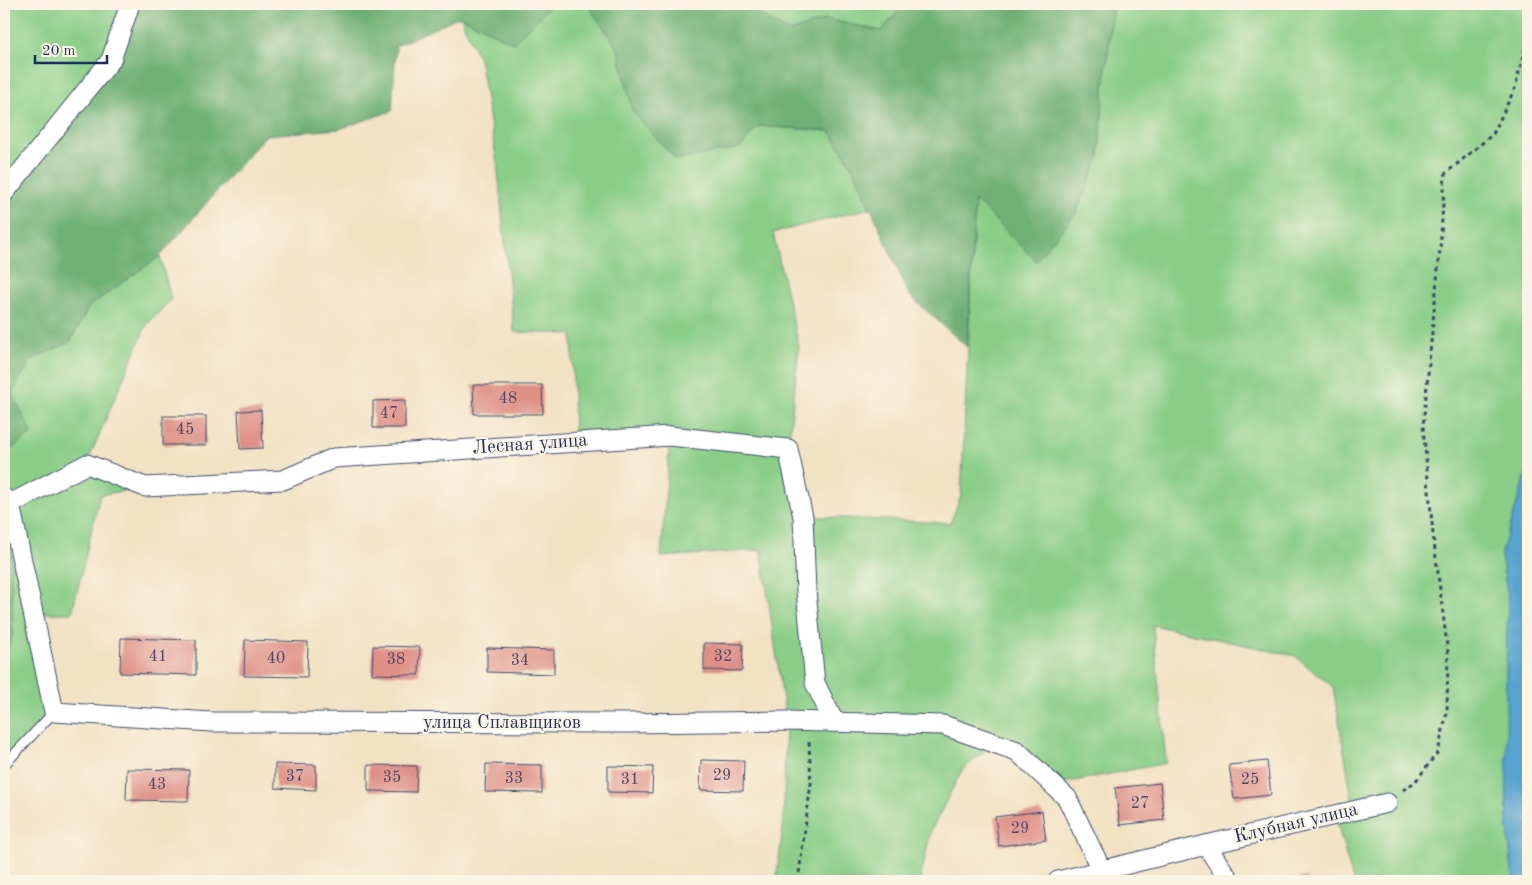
<svg xmlns="http://www.w3.org/2000/svg" width="1532" height="885" font-family="'Old Standard TT',serif">
	<style>
		.green { fill: #89cd87; stroke: #527e72 }
		.forest { fill: #6eb074; stroke: #447069 }
		.water { fill: #56a3cf; stroke: #386996 }
		.building { fill: #de8f86 }
		.lines { fill: none; stroke-linecap: round; stroke-linejoin: round }
		.service-casing { stroke: #3b4a6d; stroke-width: 11 }
		.minor-casing { stroke: #3b4a6d; stroke-width: 21 }
		.path { stroke: #3b4a6d; stroke-width: 3; stroke-dasharray: 4 4; stroke-linecap: butt }
		.service { stroke: #fff; stroke-width: 9 }
		.minor { stroke: #fff; stroke-width: 19 }
		.labels { text-anchor: middle; dominant-baseline: central; stroke-width: 4.5; stroke-linejoin: round; paint-order: stroke }
		.number-label { font-size: 16px; fill: #4c4768 }
		.street-label { font-size: 19px; fill: #1b2f5e; stroke: #fcf5e5 }
	</style>
	<rect width="100%" height="100%" fill="#fcf5e5"/>
	<filter id="ink" filterUnits="userSpaceOnUse"><feTurbulence type="fractalNoise" baseFrequency=".02" numOctaves="2"/><feDisplacementMap in="SourceGraphic" scale="10" xChannelSelector="R" yChannelSelector="G"/><feConvolveMatrix kernelMatrix="1 2 1 2 8 2 1 2 1" color-interpolation-filters="sRGB"/></filter>
	<filter id="wash" filterUnits="userSpaceOnUse"><feTurbulence type="fractalNoise" baseFrequency=".0096" numOctaves="4" result="noise"/><feDisplacementMap in="SourceGraphic" scale="20" xChannelSelector="R" yChannelSelector="G"/><feGaussianBlur stdDeviation="1.12" result="paint"/><feColorMatrix in="noise" values="0 0 0 0 0 0 0 0 0 0 0 0 0 0 0 0 0 1.4 0 .05"/><feComposite in="paint" operator="in"/></filter>
	<g filter="url(#wash)">
		<rect width="100%" height="100%" fill="#f2e2c4"/>
		<!-- green -->
		<g class="green">
			<polygon points="4,4 130,4 111,60 4,193"/>
			<polygon points="547,4 587,4 618,49 633,112 740,148 757,126 830,131 855,172 870,208 773,233 799,347 788,449 803,516 950,523 961,496 975,199 1099,158 1103,98 1113,4 1528,4 1528,468 1501,555 1508,598 1506,673 1507,818 1513,881 1353,881 1335,815 1354,810 1333,687 1295,656 1153,625 1166,763 1064,783 991,746 962,770 931,831 920,881 776,881 783,828 786,721 761,550 661,557 670,436 574,442 572,334 514,332 497,162 479,59 460,16 513,43 547,9"/>
			<polygon points="741,4 905,4 881,31 826,19 790,32"/>
			<polygon points="160,256 171,299 146,326 87,463 145,487 100,495 72,613 33,613 54,712 4,765 4,658 13,633 4,497 4,454 32,433 12,393 31,360 70,342 89,306"/>
		</g>
		<!-- forest -->
		<g class="forest">
			<polygon points="130,4 547,4 547,9 513,43 460,16 396,46 392,111 339,129 266,135 160,256 89,306 70,342 31,360 12,393 32,433 4,454 4,193 111,60"/>
			<polygon points="587,4 741,4 790,32 826,19 881,31 905,4 1113,4 1103,98 1099,158 1076,213 1036,261 975,200 967,347 909,295 855,172 830,131 758,126 740,148 676,160 633,112 618,49"/>
			<polygon points="4,498 10,504 13,633 4,658"/>
		</g>
		<!-- water -->
		<polygon class="water" points="1528,468 1528,881 1513,881 1507,818 1506,673 1508,598 1501,555"/>
		<g id="blocks">
			<!-- building -->
			<g class="building">
				<polygon points="473,385 542,385 543,414 474,414"/>
				<polygon points="405,400 405,428 373,428 373,401"/>
				<polygon points="261,410 263,448 240,449 238,411"/>
				<rect x="163" y="416" width="43" height="29"/>
				<polygon points="121,638 196,640 196,675 120,673"/>
				<polygon points="245,640 308,642 307,677 244,676"/>
				<polygon points="704,643 743,644 742,671 704,670"/>
				<polygon points="373,646 420,647 419,675 372,674"/>
				<polygon points="487,648 554,650 554,674 487,672"/>
				<polygon points="701,760 744,761 743,791 700,790"/>
				<polygon points="1267,761 1271,795 1234,799 1229,765"/>
				<polygon points="275,764 316,765 316,790 275,788"/>
				<polygon points="486,764 542,765 542,793 485,792"/>
				<polygon points="368,765 417,766 416,792 368,791"/>
				<polygon points="608,766 653,767 652,793 608,792"/>
				<polygon points="127,769 189,770 188,801 126,800"/>
				<polygon points="1160,783 1164,820 1120,825 1115,788"/>
				<polygon points="1042,811 1046,840 999,846 995,817"/>
				<polygon points="1308,877 1308,881 1285,881 1284,880"/>
			</g>
		</g>
	</g>
	<g filter="url(#ink)">
		<use href="#blocks" fill-opacity="0" stroke="#3b4a6d" stroke-width="1"/>
		<g class="lines">
			<defs>
				<polyline id="service" points="4,765 54,712"/>
				<g id="minor">
					<polyline points="4,193 111,60 130,4"/>
					<polyline points="4,498 10,504 54,712 211,722 627,723 786,721 943,725 1017,751 1067,798 1102,871"/>
					<polyline points="10,504 87,464 145,487 283,480 334,458 670,436 788,449 803,517 806,591 815,683 834,722"/>
					<polyline points="1206,845 1387,803"/>
					<polyline points="1058,881 1206,845 1230,881"/>
				</g>
			</defs>
			<!-- service casing -->
			<use href="#service" class="service-casing"/>
			<!-- minor casing -->
			<use href="#minor" class="minor-casing"/>
			<!-- path -->
			<g class="path">
				<polyline points="1403,790 1415,782 1438,752 1447,712 1448,653 1433,534 1423,426 1440,249 1445,174 1493,134 1515,88 1528,36"/>
				<polyline points="798,881 811,783 809,742"/>
			</g>
			<!-- service -->
			<use href="#service" class="service"/>
			<!-- minor -->
			<use href="#minor" class="minor"/>
		</g>
	</g>
	<g class="labels">
		<!-- number labels -->
		<g class="number-label">
			<text x="508" y="399">48</text>
			<text x="389" y="414">47</text>
			<text x="185" y="430">45</text>
			<text x="158" y="657">41</text>
			<text x="723" y="657">32</text>
			<text x="276" y="659">40</text>
			<text x="396" y="660">38</text>
			<text x="520" y="661">34</text>
			<text x="722" y="776">29</text>
			<text x="295" y="777">37</text>
			<text x="392" y="778">35</text>
			<text x="514" y="779">33</text>
			<text x="630" y="780">31</text>
			<text x="1250" y="780">25</text>
			<text x="157" y="785">43</text>
			<text x="1140" y="804">27</text>
			<text x="1020" y="829">29</text>
		</g>
		<!-- street labels -->
		<g class="street-label">
			<text transform="translate(530 445) rotate(-4)">Лесная улица</text>
			<text x="502" y="723">улица Сплавщиков</text>
			<text transform="translate(1296 824) rotate(-13)">Клубная улица</text>
		</g>
	</g>
	<!-- margin -->
	<rect width="1532" height="885" fill="none" stroke="#fcf5e5" stroke-width="20"/>
	<!-- scale -->
	<path d="M35 55v8h72v-8" fill="none" stroke="#1b2f5e" stroke-width="2.5"/>
	<text x="42" y="55" font-size="15" fill="#1b2f5e" stroke="#fcf5e5" stroke-width="4" paint-order="stroke">20 m</text>
</svg>
